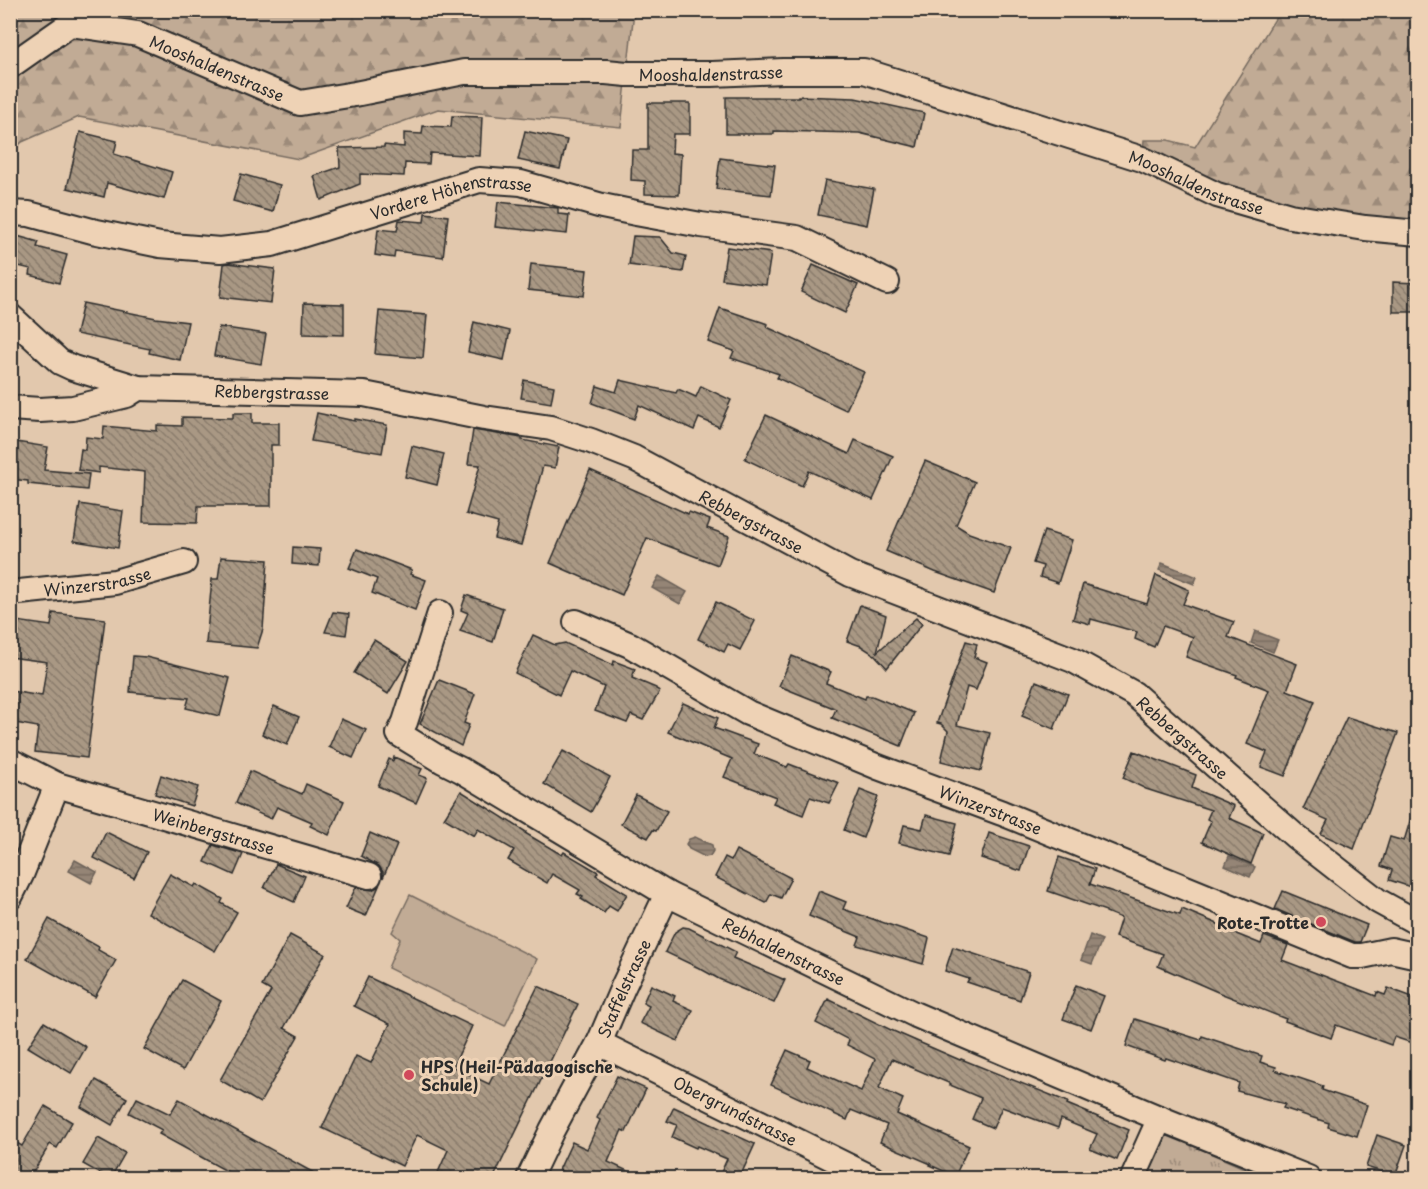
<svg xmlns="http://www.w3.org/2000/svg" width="1428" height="1189" font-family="'Playpen Sans',sans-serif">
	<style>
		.grass { fill: url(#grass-tufts); stroke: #766b60; stroke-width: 1.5 }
		.forest { fill: url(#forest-firs); stroke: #766b60; stroke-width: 1.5 }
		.park { fill: #c1ab95; stroke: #766b60; stroke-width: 1.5 }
		.water { fill: url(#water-rules); stroke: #6b6158; stroke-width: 1.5 }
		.building { fill: url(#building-back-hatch); stroke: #2b2b2b; stroke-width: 1.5 }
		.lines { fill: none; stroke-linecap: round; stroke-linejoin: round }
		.minor-casing { stroke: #2b2b2b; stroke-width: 28 }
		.minor { stroke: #eed2b5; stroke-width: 24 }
		.poi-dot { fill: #d1495b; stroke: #eed2b5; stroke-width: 2 }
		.labels { text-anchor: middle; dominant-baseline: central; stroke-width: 6; stroke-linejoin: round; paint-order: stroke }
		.street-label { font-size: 16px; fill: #2b2b2b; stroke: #eed2b5 }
		.poi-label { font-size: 16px; font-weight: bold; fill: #2b2b2b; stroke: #eed2b5; text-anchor: end }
	</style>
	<defs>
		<pattern id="grass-tufts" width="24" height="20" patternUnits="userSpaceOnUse" patternTransform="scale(1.5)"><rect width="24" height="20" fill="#c1ab95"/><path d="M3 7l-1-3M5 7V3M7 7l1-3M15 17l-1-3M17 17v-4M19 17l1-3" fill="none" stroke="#9d8b7a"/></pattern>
		<pattern id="forest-firs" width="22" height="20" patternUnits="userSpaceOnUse" patternTransform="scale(1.5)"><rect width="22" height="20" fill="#c1ab95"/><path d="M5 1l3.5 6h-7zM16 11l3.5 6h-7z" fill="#9d8b7a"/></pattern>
		<pattern id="water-rules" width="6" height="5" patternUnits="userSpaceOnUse" patternTransform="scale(1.5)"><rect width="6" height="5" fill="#958576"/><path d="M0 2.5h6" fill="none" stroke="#7a6d61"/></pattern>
		<pattern id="building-back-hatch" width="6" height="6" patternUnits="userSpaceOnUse" patternTransform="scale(1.5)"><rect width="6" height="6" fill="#a99884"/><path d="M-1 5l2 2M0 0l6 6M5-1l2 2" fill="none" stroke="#8a7c6c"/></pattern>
	</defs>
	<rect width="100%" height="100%" fill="#e2c8ad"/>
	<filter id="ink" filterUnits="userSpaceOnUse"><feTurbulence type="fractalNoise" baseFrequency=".0167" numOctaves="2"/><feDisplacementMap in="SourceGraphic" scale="12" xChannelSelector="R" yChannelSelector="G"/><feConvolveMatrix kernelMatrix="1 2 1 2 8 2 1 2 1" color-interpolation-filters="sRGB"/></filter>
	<g filter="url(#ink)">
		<!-- grass -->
		<polygon class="grass" points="1164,1133 1267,1178 1146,1178"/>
		<!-- forest -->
		<g class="forest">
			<polygon points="11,11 634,11 621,127 438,109 299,159 79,117 22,142 11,153"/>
			<polygon points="1280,11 1417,11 1417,233 1290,216 1142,159 1144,140 1168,140 1195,147"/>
		</g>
		<!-- park -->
		<polygon class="park" points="410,895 537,959 505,1026 388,968 400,939 392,932"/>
		<!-- water -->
		<g class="water">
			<polygon points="1162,563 1197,577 1194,584 1159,570"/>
			<polygon points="659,576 687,592 680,604 652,588"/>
			<polygon points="1255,631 1278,640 1273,652 1251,643"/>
			<polygon points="695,837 712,845 713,851 710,856 705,857 689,849 686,844 689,839"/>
			<polygon points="1229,856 1255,867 1250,877 1225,866"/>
			<polygon points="75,860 97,872 91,883 69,871"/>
			<polygon points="1090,935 1102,940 1092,964 1081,960"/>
		</g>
		<!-- building -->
		<g class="building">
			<polygon points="798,96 855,98 924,113 917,147 859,133 774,131 774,134 726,134 726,97 798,97"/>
			<polygon points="648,103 690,103 690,134 673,134 672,153 681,154 679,195 645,194 645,181 631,180 632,150 648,150"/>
			<polygon points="452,116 482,117 480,156 430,153 429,164 405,163 404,176 360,174 360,184 321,200 314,176 340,167 339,148 384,147 384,145 404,147 404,133 422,134 423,126 451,127"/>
			<polygon points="525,131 567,140 560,169 518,160"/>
			<polygon points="80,132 117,141 114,154 172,172 164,199 107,183 104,197 67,188"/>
			<polygon points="720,158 775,165 771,195 716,189"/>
			<polygon points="241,174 280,185 273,212 233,201"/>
			<polygon points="825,180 874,189 867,225 818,215"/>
			<polygon points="498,202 558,208 558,214 569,215 567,234 495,227"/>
			<polygon points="425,213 448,216 443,257 395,251 394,258 375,255 378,229 397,231 399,220 424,222"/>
			<polygon points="10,234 39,242 37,247 67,255 59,283 30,275 31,269 10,264"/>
			<polygon points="633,236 660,237 673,253 686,256 683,272 629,265"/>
			<polygon points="727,247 771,253 766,285 722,279"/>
			<polygon points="228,263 275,269 271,303 220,297 224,264"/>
			<polygon points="531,264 587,270 584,296 528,290"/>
			<polygon points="813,265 858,285 845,313 801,292"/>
			<polygon points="1393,282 1418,283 1418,312 1393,312"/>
			<polygon points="83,303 156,318 188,322 180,360 149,353 150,349 76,334"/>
			<polygon points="304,303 344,304 344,335 303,334"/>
			<polygon points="720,308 768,324 767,327 864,372 846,410 777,378 779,374 731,358 734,351 708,342"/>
			<polygon points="379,311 427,315 423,358 375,354"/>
			<polygon points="474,322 510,331 504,360 468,352"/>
			<polygon points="219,327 266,334 261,364 214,356"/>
			<polygon points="524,380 554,386 551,403 521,398"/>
			<polygon points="620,380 676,393 678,389 696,397 701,386 731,400 719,427 699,418 694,430 639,405 634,419 592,403 597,386 616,392"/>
			<polygon points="233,413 252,413 252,423 279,423 279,445 271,445 271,506 198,506 197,523 143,522 145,472 99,467 99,473 78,470 81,449 85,450 86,437 103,439 104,426 157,431 157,425 182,426 182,417 233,418"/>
			<polygon points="317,413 355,421 355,419 387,425 382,453 311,441"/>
			<polygon points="766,415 849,454 855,440 893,456 873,500 809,471 802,486 745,459"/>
			<polygon points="473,430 522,438 522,440 559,447 555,468 543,466 521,545 494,538 498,523 466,514 480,465 468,464"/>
			<polygon points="10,441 48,447 44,470 89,474 87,490 28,484 28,481 10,479"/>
			<polygon points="412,446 444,454 437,485 405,477"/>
			<polygon points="925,461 975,482 956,525 969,533 1011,548 994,593 935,572 886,551"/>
			<polygon points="590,470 688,514 689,512 710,520 707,528 729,536 718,565 647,538 622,595 550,563"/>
			<polygon points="80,504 123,511 118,548 74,541"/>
			<polygon points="1044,531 1072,540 1058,583 1040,577 1043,566 1033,563"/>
			<polygon points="293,547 320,549 319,566 292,564"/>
			<polygon points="357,549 412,570 410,574 426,580 415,610 372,593 377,579 349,568"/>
			<polygon points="221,557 268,560 263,629 257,648 206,643 212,579 218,579"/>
			<polygon points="1156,575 1189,590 1183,604 1234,622 1228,637 1297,664 1287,690 1315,701 1285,776 1261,767 1267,752 1247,744 1269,690 1236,677 1237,675 1186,657 1193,637 1163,626 1154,647 1135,639 1137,632 1091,619 1090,624 1073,619 1083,584 1147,604"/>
			<polygon points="466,595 503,608 493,642 460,631 468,613 461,610"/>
			<polygon points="716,602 755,621 740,650 728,644 724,652 698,639"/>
			<polygon points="860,605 886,615 877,652 916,618 922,624 887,668 875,655 861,646 847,641"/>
			<polygon points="333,612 349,614 346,635 325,632"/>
			<polygon points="53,613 105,619 87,758 35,752 38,727 10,722 10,691 42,696 47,662 10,657 10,620 51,626"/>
			<polygon points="533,635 555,645 565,643 613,665 614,661 635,669 632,678 656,688 656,689 660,691 643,720 631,715 627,723 595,711 604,687 570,671 559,695 515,673"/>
			<polygon points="374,640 408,661 388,694 354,673"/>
			<polygon points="966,641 977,644 974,657 987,662 976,690 967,687 957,725 990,733 981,771 941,761 948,731 941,724 937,723"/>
			<polygon points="133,656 146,657 230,678 220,716 186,708 189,698 130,692"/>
			<polygon points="792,656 831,672 826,683 865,699 866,696 872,696 914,713 901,746 832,718 836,709 779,686"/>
			<polygon points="439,680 475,694 464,723 469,725 461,746 420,724"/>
			<polygon points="1036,681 1068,694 1054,729 1022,716"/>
			<polygon points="683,703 718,718 714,728 758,744 754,754 787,767 789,764 839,783 829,803 810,797 803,815 773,803 776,797 724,777 732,759 668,732"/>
			<polygon points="274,706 299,717 287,745 262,734"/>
			<polygon points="1347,717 1398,733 1354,849 1321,834 1328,820 1303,809"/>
			<polygon points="341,719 366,730 353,758 329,747"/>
			<polygon points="563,751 610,777 591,812 544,784"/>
			<polygon points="1134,751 1196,775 1192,788 1234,806 1229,818 1263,833 1251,864 1202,842 1211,821 1207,819 1211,810 1146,789 1123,778"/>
			<polygon points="394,757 422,769 419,775 427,778 416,803 378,786 389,759 393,761"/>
			<polygon points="250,771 302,794 306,784 344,801 329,835 310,826 312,822 277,807 271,819 236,803"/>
			<polygon points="161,775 198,787 192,806 155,794"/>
			<polygon points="860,790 878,797 863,838 844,830"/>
			<polygon points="461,791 526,832 525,833 562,855 564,852 598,872 596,875 627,894 617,911 609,906 604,913 581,899 583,897 577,894 580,890 552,874 547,883 508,860 514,850 478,829 474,836 444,818"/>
			<polygon points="636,795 667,811 656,831 653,830 648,838 621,824"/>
			<polygon points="1414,808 1418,809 1418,877 1414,888 1389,880 1392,870 1381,866 1390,837 1404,841"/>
			<polygon points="926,815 957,823 949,856 899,843 904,825 922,829"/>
			<polygon points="106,832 147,852 134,878 94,858"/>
			<polygon points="370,833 397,845 383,878 383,872 379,866 361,856"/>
			<polygon points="989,833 1029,846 1021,871 981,858"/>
			<polygon points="213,845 243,854 234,875 205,862"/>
			<polygon points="736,850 791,878 781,898 771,894 766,903 715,877 725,857 731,860"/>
			<polygon points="1059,857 1095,869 1090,884 1180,915 1182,909 1225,927 1224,929 1261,944 1264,936 1288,945 1282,960 1376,996 1377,992 1385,995 1388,988 1418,999 1418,1045 1394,1037 1391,1045 1336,1025 1331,1038 1285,1021 1286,1019 1220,993 1158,966 1163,954 1115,937 1121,918 1106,912 1106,911 1048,891"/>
			<polygon points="276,864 305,876 294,902 264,888"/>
			<polygon points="170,874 194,887 196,884 223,899 221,903 237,912 215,951 148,913"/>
			<polygon points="379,886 366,916 346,908 356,887 372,890"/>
			<polygon points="819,891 846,902 843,909 929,938 923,964 857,945 860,937 809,916"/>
			<polygon points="1283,891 1367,925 1360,942 1355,942 1275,909"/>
			<polygon points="49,919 99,947 98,950 116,960 95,997 27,959"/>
			<polygon points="683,927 689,928 736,952 733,958 785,980 774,1003 719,979 699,968 665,952 675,932"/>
			<polygon points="290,935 325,954 284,1028 298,1036 260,1103 220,1080 271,991 262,986"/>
			<polygon points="953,947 1029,972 1020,1000 967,982 969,979 945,971"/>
			<polygon points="368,977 472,1026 453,1067 489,1084 538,986 578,1004 493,1179 435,1179 448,1150 417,1135 402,1166 322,1128 356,1056 371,1063 390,1024 354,1006"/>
			<polygon points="182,980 221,1001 183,1070 144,1049"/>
			<polygon points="651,985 675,996 673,1001 693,1010 678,1041 640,1023 649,1006 643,1003"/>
			<polygon points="1076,985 1104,996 1091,1029 1063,1019"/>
			<polygon points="828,999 891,1030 960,1060 961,1059 1068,1102 1067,1104 1129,1130 1117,1160 1090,1149 1097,1134 1061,1119 1058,1128 1002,1107 993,1128 972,1119 981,1098 950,1085 951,1084 892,1059 879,1088 903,1099 897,1114 969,1146 955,1176 930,1165 931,1164 880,1142 887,1125 851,1110 847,1120 771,1085 787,1050 810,1060 807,1067 861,1091 875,1059 847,1045 849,1040 816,1023"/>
			<polygon points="1135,1019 1201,1040 1202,1036 1262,1056 1260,1062 1276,1067 1275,1070 1323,1086 1322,1090 1367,1105 1357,1136 1328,1127 1329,1123 1283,1108 1285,1104 1237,1091 1239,1083 1166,1058 1165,1060 1126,1046"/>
			<polygon points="44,1022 86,1047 71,1073 28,1047"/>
			<polygon points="617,1076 646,1089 626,1132 622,1130 608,1162 645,1179 579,1179 559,1170 572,1142 587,1149 600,1120 597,1118"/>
			<polygon points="96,1080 127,1098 112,1125 81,1107"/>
			<polygon points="137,1098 170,1114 179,1099 325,1179 241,1179 159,1134 162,1130 129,1113"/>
			<polygon points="45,1106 72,1122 57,1148 50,1144 29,1179 18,1179 10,1174 10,1139 22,1146"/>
			<polygon points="674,1107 755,1144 739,1179 718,1179 727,1159 697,1146 696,1148 672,1137 677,1125 667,1121"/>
			<polygon points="1377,1135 1406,1145 1395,1176 1366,1167"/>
			<polygon points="98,1138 125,1153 110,1179 83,1164"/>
		</g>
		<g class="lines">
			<defs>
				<g id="minor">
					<path id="s1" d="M10,66L70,24L138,34L300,103L355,94L464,72H606L627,74H712L783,71H864L1142,159L1217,195L1290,216L1365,228L1418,233"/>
					<path id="s2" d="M10,213L29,214L92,231L160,245L220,250L272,244L479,180L521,183L602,206L636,213L701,225L797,238L887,282"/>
					<path id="s3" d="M10,316L60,362L73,368L138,388L364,394L484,418L551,428L591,441L634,458L850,574L1073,660L1134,694L1296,837L1378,901L1418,923"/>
					<polyline points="10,408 40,410 73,408 127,395 138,388"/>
					<path id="s4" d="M10,593L115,582L184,562"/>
					<path id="s5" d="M440,613L405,722L399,734L443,761L461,770L667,894L916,1015L1154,1116L1308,1178"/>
					<path id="s6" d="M576,622L630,645L748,713L878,767L1002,813L1352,956H1362L1391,950L1418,956"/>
					<path id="s7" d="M10,761L57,785L369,876"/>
					<polyline points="10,897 21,875 57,785"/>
					<path id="s8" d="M599,1043L872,1178"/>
					<path id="s9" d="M529,1178L552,1130L599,1043L623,987L667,894"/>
					<polyline points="1133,1178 1160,1118"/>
				</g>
			</defs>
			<!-- minor casing -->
			<use href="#minor" class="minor-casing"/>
			<!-- minor -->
			<use href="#minor" class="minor"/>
		</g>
	</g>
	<!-- markers -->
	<g class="poi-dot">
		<circle cx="1321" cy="922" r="6"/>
		<circle cx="409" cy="1075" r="6"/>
	</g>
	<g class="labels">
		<!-- street labels -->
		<g class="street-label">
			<text stroke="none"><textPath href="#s1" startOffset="228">Mooshaldenstrasse</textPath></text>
			<text stroke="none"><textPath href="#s1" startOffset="732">Mooshaldenstrasse</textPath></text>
			<text stroke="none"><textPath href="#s1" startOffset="1236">Mooshaldenstrasse</textPath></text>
			<text stroke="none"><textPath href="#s2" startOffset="453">Vordere Höhenstrasse</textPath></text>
			<text stroke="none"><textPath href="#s3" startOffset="284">Rebbergstrasse</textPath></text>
			<text stroke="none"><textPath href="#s3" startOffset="788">Rebbergstrasse</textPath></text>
			<text stroke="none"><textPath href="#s4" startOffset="88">Winzerstrasse</textPath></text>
			<text stroke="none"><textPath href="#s3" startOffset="1274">Rebbergstrasse</textPath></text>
			<text stroke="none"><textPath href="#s6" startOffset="456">Winzerstrasse</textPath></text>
			<text stroke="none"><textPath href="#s7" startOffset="216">Weinbergstrasse</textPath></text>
			<text stroke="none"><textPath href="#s5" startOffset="570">Rebhaldenstrasse</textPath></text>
			<text stroke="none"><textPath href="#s9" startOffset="212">Staffelstrasse</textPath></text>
			<text stroke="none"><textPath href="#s8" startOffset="152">Obergrundstrasse</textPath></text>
		</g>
		<!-- poi labels -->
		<g class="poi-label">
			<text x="1309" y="922">Rote-Trotte</text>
			<text x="421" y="1066" text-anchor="start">HPS (Heil-Pädagogische<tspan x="421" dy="18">Schule)</tspan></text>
		</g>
	</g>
	<!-- margin -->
	<rect width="1428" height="1189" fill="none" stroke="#eed2b5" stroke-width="36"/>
	<rect x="18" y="18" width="1392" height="1153" fill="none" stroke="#2b2b2b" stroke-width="2" filter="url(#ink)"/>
</svg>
